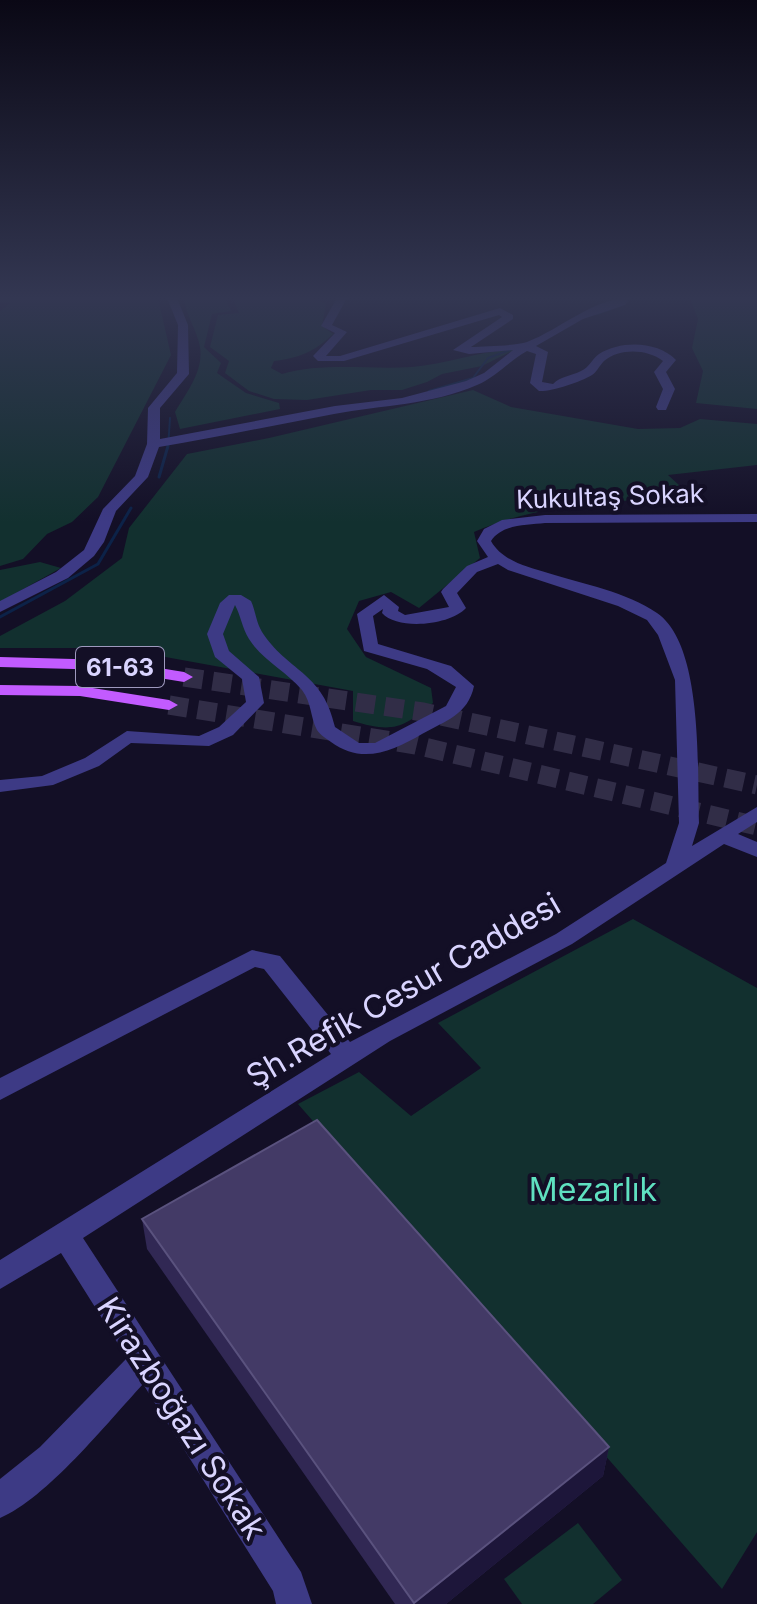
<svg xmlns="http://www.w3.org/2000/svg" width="757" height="1604" font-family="Inter,sans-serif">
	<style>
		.green { fill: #12302f }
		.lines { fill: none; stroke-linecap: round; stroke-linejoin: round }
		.stream-far1 { stroke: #0c2248; stroke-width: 2 }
		.stream { stroke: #0c2248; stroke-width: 3 }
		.major-tunnel { stroke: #312d47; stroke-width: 19; stroke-dasharray: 19 10; stroke-linecap: butt }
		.minor { fill: #3d3a85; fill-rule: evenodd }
		.major { fill: #c25bff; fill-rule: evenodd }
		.wall { fill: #312854 }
		.shaded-wall { fill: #1d163a }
		.building { fill: #433a66; stroke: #5a527e; stroke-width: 2 }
		.labels { text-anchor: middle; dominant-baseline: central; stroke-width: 8; stroke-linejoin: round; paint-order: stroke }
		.shield { fill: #130f26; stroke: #9e99be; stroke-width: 2 }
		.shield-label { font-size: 24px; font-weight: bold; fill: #d9d4ff }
		.street-label { font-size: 26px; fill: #d9d4ff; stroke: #130f26 }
		.near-street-label { font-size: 32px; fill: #d9d4ff; stroke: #130f26 }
		.near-park-label { font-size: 32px; fill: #5fe0c0; stroke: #130f26 }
	</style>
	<rect width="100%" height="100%" fill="#130f26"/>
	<!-- green -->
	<g class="green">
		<polygon points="0,298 158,298 171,355 98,497 72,522 47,534 23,559 0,566 0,311 10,303 0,302"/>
		<path d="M184,298H225L231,311L212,314L204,347L221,363L217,373L246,393L279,403L280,409L180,429L175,412C186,393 204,371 200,347C197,330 186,316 184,298Z"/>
		<path d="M233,298H313L326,304L322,326L333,334C314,352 299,358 274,361L271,368L282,374C323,362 369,370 412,367C447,364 480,351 516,349L482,366L442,374L427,382L402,390H371L307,400L274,399L249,391L225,373L229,361L210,347L218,315L239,313Z"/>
		<polygon points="690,298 757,298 757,409 696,403 703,371 692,348 698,319"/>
		<path d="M473,390L511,407L638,429L680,428L700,419L757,424V465L668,475L691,496C617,502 542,502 474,532L480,558L419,608L391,592L359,601L347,629L366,657L431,688L433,703C402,729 392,733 353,721V691L116,648H0V636L65,601L122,558L129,528L187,454L269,438Z"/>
		<polygon points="40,562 61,568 0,602 0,570"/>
		<polygon points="633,919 757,988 757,1532 722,1589 298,1104 359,1072 411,1116 481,1068 438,1023"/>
		<polygon points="578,1523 622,1580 593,1604 522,1604 504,1579"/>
	</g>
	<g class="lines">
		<!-- stream-far1 -->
		<g class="stream-far1">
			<polyline points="597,314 619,306"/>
			<polyline points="429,391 473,378 488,358 510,350"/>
			<polyline points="168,448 170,418"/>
		</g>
		<!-- stream -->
		<g class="stream">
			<polyline points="159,477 168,446"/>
			<polyline points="0,617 98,564 131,508"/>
		</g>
		<!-- major-tunnel -->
		<g class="major-tunnel">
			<polyline points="184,677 423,712 757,785"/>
			<polyline points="169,705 416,745 757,826"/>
		</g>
		<!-- minor -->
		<g class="minor">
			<path d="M167,298H177L188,325L189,374L160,408V439L335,406L402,398L466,381L484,373L513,350L469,354L453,350L502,317L499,315L344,361H318L313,356L335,333L321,326L337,298H347L332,325L347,332L326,356H340L500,308L513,315V319L471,347C485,346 515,346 527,342C561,329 593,298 630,298L625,305L583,319L536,346L548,352L542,382L553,384C561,376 571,376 581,371C589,368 592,359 599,354C621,340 658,341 676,360L666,372L675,389L666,410H658L656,407L663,389L654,372L663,361C647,349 620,348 604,361C599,366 597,372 592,375C581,382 550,392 539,391L530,383L536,354L527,351C509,361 496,377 477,385C432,405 381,405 334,414C276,425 218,437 159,447L148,477L116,511L104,542L94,556L68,578L0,612V601L56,572L84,550L103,509L135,476L147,444L148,408L177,373L178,325Z"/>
			<path d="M757,514V522L545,523C527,525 502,524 491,541C502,561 528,567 548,573C583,584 627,592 657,613C704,645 697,771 699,823L692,846L757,807V822L738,834L757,842V857L724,844L572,944L390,1041L83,1238L301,1572L312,1604H276L273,1591L143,1384C108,1422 46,1499 0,1518V1479L40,1447L127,1358L61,1253L0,1289V1260L331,1054L264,969L255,967L0,1100V1078L252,950L280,956L350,1042L556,934L666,863L679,823L675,680L658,635L647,620L618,606L508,570L498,564L477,572L457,593L466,608C451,625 398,631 382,613L383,609L373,616L378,644L451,666L474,686C468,715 445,721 422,734C393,751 362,765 331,742C327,739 320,735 317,730C310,717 312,703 302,690C286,671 262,660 249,639C242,628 241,616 235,605L223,634L229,651L259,677L264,703L233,735L209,746L131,743L99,766L53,785L0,792V780L42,776L85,758L127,731L199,736L219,727L246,702L242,679L215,657L207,634L220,603L229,595H241L251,601C256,612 256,624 264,635C291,673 323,673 335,727L359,743H375L446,706L456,687L427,669L364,651L357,614L384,595L399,607L398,611L405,615L449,607L441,592L443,589L467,566L488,557L477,541L484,529L502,520L545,515Z"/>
		</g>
		<!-- major -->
		<g class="major">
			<polygon points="0,657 110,660 184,672 193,677 184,682 110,670 0,667"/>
			<polygon points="0,685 80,686 169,700 178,705 169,710 80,696 0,695"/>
		</g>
	</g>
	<!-- wall -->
	<polygon class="wall" points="142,1219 609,1447 603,1476 446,1604 395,1604 147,1249"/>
	<!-- shaded-wall -->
	<polygon class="shaded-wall" points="609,1447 603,1476 446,1604 414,1604"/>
	<!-- building -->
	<polygon class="building" points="317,1120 609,1447 414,1603 142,1219"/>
	<!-- sky -->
	<linearGradient id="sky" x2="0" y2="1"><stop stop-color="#0a0815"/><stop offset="0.57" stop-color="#333752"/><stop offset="1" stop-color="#333752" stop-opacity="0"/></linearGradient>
	<rect width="757" height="523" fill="url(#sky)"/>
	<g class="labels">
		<!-- shield labels -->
		<rect class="shield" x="76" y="647" width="88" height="40" rx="6"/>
		<g class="shield-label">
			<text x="120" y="667">61-63</text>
		</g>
		<!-- street labels -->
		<g class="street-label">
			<text transform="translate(610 496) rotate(-2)">Kukultaş Sokak</text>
		</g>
		<!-- near-street labels -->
		<g class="near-street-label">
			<text transform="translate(403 990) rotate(-30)">Şh.Refik Cesur Caddesi</text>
			<text transform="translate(182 1418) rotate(57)">Kirazboğazı Sokak</text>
		</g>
		<!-- near-park labels -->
		<g class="near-park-label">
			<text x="593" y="1189">Mezarlık</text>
		</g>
	</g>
</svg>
